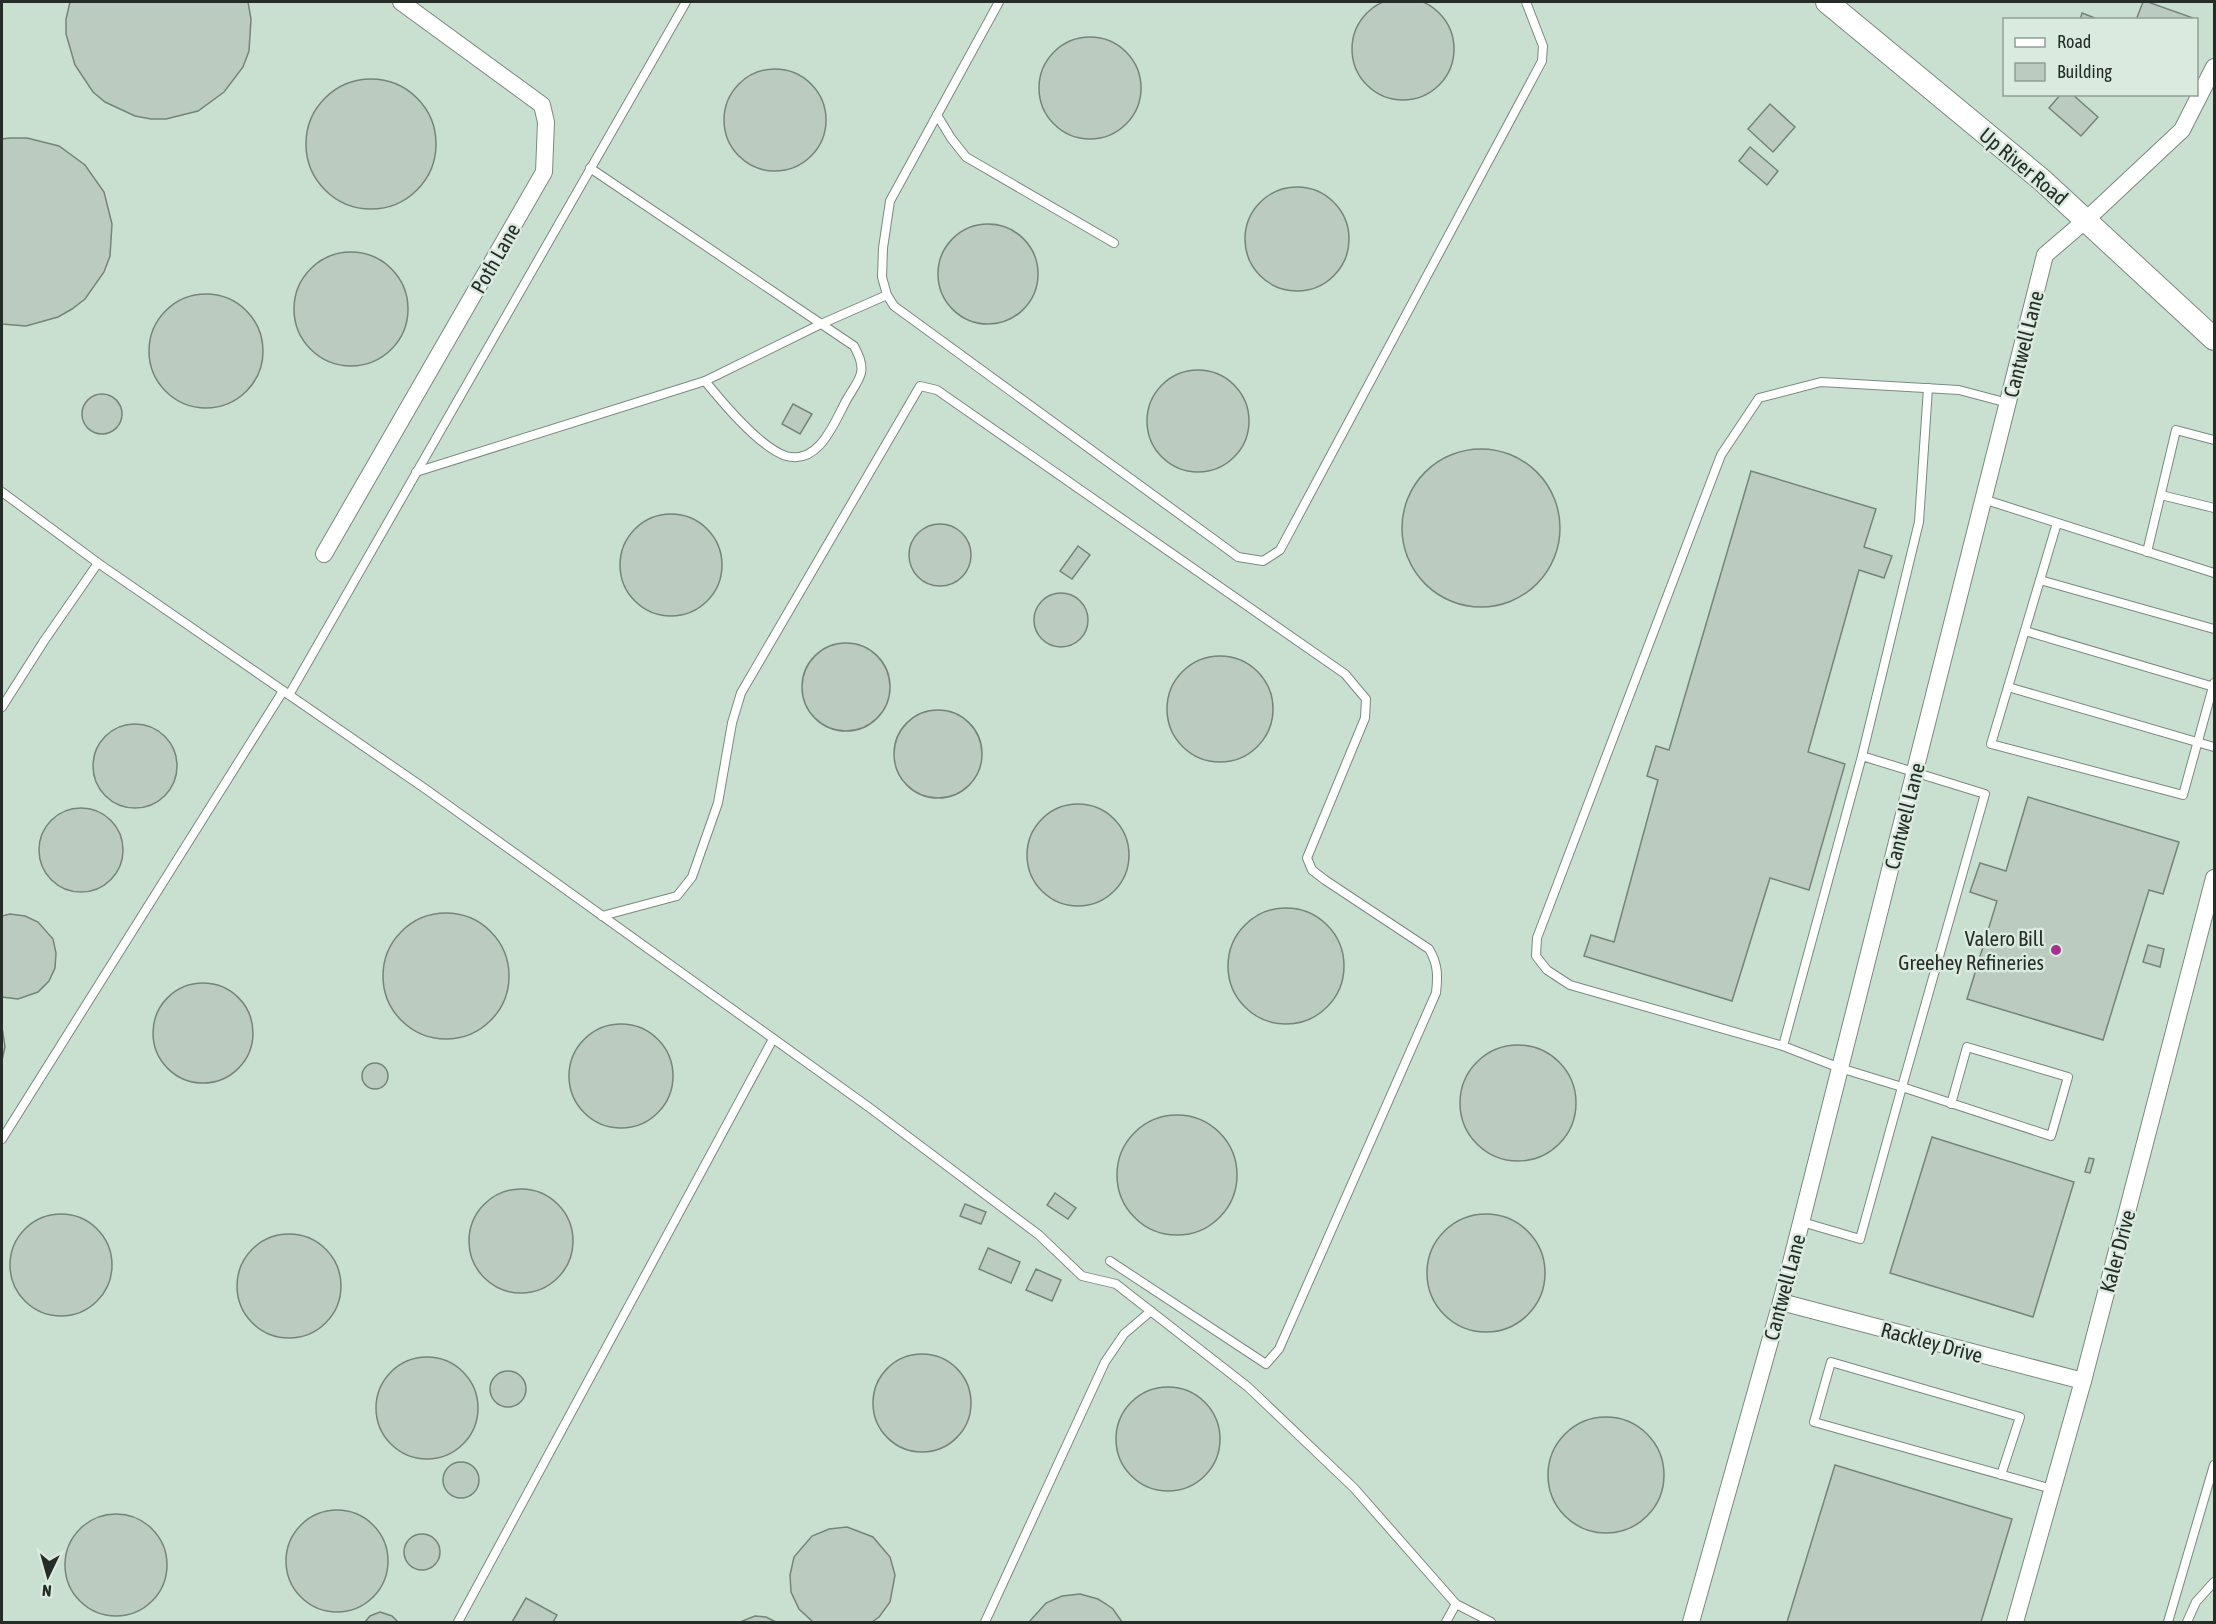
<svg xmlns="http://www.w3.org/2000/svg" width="2216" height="1624" font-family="'Asap Condensed',sans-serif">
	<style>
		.built { fill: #c9e0d0; fill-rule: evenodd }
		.building { fill: #bbcbc0; stroke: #76847a; stroke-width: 1.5 }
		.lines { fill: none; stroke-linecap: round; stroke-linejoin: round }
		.lane-casing { stroke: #7b897f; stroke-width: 10 }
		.street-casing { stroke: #7b897f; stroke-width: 18 }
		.secondary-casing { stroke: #7b897f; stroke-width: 24 }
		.lane { stroke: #fff; stroke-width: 8 }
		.street { stroke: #fff; stroke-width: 16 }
		.secondary { stroke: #fff; stroke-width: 22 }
		.poi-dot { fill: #a4338f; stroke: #daeadf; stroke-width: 2 }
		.labels { text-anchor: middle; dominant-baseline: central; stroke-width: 5; stroke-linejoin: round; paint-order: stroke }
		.street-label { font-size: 21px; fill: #262c28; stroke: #daeadf }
		.poi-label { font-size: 21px; fill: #262c28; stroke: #daeadf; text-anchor: end }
	</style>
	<rect width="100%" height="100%" fill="#daeadf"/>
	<!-- built -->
	<path class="built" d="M2,2H2214V1622H2ZM2004,20H2196V94H2004Z"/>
	<!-- building -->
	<g class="building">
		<circle cx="1403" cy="49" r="51"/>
		<polygon points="70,2 248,2 251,19 249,51 243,67 224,92 198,111 166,119 151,119 135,116 105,102 93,92 75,65 66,34 66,19"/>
		<polygon points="2143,2 2148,2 2193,18 2193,20 2136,20"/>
		<polygon points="2082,13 2100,20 2080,20"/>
		<circle cx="1090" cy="88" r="51"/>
		<circle cx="775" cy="120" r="51"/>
		<circle cx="371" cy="144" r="65"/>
		<polygon points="2061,94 2072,94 2098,117 2081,136 2049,108"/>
		<polygon points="1770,104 1795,127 1773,152 1748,129"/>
		<polygon points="10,138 27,138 59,146 85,165 104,192 112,224 110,256 104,272 85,299 72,309 58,317 26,326 2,324 2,139"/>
		<polygon points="1750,147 1778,171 1767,185 1739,161"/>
		<circle cx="1297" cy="239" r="52"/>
		<circle cx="988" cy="274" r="50"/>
		<circle cx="351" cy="309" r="57"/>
		<circle cx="206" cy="351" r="57"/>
		<circle cx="1198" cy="421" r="51"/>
		<circle cx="102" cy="414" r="20"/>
		<polygon points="793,404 812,414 800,434 782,424"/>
		<circle cx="1481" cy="528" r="79"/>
		<polygon points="1751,471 1876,509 1864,547 1892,556 1884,578 1859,570 1808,752 1845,764 1809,890 1770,878 1732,1001 1584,956 1591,935 1614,942 1658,780 1647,776 1656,746 1669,750"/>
		<circle cx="671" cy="565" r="51"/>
		<circle cx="940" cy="555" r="31"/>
		<polygon points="1078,546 1090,555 1072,579 1060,571"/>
		<circle cx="1061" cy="620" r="27"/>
		<circle cx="846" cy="687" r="44"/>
		<circle cx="1220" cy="709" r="53"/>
		<circle cx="938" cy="754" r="44"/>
		<circle cx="135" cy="766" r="42"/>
		<polygon points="2028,797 2179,842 2163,894 2149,890 2103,1040 1967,999 1997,901 1970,892 1980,863 2006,871"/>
		<circle cx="1078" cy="855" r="51"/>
		<circle cx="81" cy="850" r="42"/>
		<circle cx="1286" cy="966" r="58"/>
		<circle cx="446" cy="976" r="63"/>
		<polygon points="10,914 25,916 38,922 53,939 56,953 55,968 49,981 38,992 18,999 2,997 2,916"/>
		<polygon points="2148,945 2164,949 2160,967 2143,962"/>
		<circle cx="203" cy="1033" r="50"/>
		<circle cx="621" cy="1076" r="52"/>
		<polygon points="2,1027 5,1047 2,1060"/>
		<circle cx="1518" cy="1103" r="58"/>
		<circle cx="375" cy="1076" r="13"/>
		<circle cx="1177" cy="1175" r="60"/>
		<polygon points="1932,1137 2074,1182 2033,1317 1890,1273"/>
		<polygon points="2089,1158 2094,1159 2090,1173 2085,1172"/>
		<circle cx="521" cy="1241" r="52"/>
		<polygon points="1055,1193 1076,1208 1068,1219 1047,1205"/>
		<polygon points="965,1204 986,1212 981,1224 960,1216"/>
		<circle cx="1486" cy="1273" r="59"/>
		<circle cx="61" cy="1265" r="51"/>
		<circle cx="289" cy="1286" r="52"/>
		<polygon points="988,1248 1020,1262 1011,1283 979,1269"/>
		<polygon points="1036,1269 1061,1280 1052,1301 1026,1290"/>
		<circle cx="922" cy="1403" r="49"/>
		<circle cx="427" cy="1408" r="51"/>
		<circle cx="508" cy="1389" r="18"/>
		<circle cx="1168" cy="1439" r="52"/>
		<circle cx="1606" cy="1475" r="58"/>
		<circle cx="461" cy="1480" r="18"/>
		<polygon points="1835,1465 2012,1519 1981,1622 1787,1622"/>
		<circle cx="337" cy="1561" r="51"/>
		<circle cx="116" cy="1565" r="51"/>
		<polygon points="847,1527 873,1537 890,1557 895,1575 890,1602 879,1617 872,1622 813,1622 799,1609 791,1592 790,1575 794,1557 812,1536 829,1529"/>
		<circle cx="422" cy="1552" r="18"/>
		<polygon points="1080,1594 1098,1599 1106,1604 1113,1609 1122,1622 1029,1622 1046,1603 1062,1596"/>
		<polygon points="526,1598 557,1615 553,1622 512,1622"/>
		<polygon points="380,1612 392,1616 398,1622 365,1622 370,1616"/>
		<polygon points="755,1616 766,1617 776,1622 740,1622"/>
	</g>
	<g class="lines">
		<defs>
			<g id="lane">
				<polyline points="999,2 890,201 883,248 882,277 887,295 894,306 1219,543 1238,557 1263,561 1280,550 1542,61 1543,46 1526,2"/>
				<polyline points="937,115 951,138 966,157 1114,243"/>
				<polyline points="705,381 821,324 887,295"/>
				<path d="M416,472L705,381C722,402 761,448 786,456C819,465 834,423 846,401C850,393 859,382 861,373C863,363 858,354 854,346L590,168"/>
				<polyline points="2,492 98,563 427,790 870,1108 1039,1235 1082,1276 1116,1284 1248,1387 1354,1488 1456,1604 1491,1622"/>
				<polyline points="2161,495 2214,508"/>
				<polyline points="1983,499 2214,573"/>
				<polyline points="2057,523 1991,744 2183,795 2214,683"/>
				<polyline points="2147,552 2176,430 2214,440"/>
				<polyline points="2040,580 2214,629"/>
				<polyline points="2025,631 2214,687"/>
				<polyline points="2008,687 2214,747"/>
				<polyline points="289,695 686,2"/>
				<polyline points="2,707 44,641 98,563"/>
				<polygon points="1862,756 1985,794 1902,1087 1840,1068 1783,1046"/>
				<polyline points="1862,756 1919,522 1928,388"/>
				<path d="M602,916L677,896L692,877L718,803L732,723L741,693L920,386L937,390L1345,674L1366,699L1365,718L1307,858L1312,870L1325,880L1429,949C1438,964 1438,976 1436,993L1279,1349L1266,1364L1110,1261"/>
				<polyline points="1783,1046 1570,985 1547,970 1536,956 1537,938 1721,455 1759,398 1821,382 1959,390 2008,403"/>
				<polyline points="2,1139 283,691"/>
				<polyline points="1802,1222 1860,1239 1902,1087 2051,1136 2068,1077 1967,1047 1951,1104"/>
				<polyline points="2001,1475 2020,1417 1831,1362 1814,1422 2052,1489"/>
				<polyline points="458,1622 773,1039"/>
				<polyline points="985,1622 1105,1362 1124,1334 1151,1311"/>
				<polyline points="1446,1622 1456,1604"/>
				<polyline points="2168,1622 2214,1465"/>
				<polyline points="2187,1622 2196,1602 2214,1582"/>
			</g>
			<g id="street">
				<polyline points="324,554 544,172 546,122 542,105 401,2"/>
				<polyline points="1781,1302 2083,1381"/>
				<polyline points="1691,1622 1781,1302 2045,255 2087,219 2182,130 2214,67"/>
				<polyline points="2015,1622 2083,1381 2214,878"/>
			</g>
			<polyline id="secondary" points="1827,2 2042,180 2214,339"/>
		</defs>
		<!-- lane casing -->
		<use href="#lane" class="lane-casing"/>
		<!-- street casing -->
		<use href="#street" class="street-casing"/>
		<!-- secondary casing -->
		<use href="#secondary" class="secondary-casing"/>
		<!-- lane -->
		<use href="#lane" class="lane"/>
		<!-- street -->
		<use href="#street" class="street"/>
		<!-- secondary -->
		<use href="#secondary" class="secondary"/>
	</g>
	<!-- markers -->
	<circle class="poi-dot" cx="2056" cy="950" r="6"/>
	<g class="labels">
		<!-- street labels -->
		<g class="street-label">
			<text transform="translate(2024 166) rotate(40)">Up River Road</text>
			<text transform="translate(495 258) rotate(-60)">Poth Lane</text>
			<text transform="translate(2023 344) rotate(-76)">Cantwell Lane</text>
			<text transform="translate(1904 816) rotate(-76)">Cantwell Lane</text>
			<text transform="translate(2117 1251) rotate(-75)">Kaler Drive</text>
			<text transform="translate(1784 1287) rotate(-75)">Cantwell Lane</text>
			<text transform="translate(1932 1342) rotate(15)">Rackley Drive</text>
		</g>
		<!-- poi labels -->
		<g class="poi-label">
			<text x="2044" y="938">Valero Bill<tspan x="2044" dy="24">Greehey Refineries</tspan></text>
		</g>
	</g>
	<!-- border -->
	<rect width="2216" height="1624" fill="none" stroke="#262c28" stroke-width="6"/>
	<!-- legend -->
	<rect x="2003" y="18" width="195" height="78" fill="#daeadf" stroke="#929e96" stroke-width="1.5"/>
	<rect x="2015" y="38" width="30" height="9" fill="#ffffff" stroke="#929e96" stroke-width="1.5"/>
	<text x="2057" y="48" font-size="18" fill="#262c28">Road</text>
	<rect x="2015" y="63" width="30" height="18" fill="#bbcbc0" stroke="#929e96" stroke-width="1.5"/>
	<text x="2057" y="78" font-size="18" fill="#262c28">Building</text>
	<!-- north arrow -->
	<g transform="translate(48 1576) rotate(185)" stroke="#daeadf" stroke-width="4.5" paint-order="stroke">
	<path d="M0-4.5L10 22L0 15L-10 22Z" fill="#262c28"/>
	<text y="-9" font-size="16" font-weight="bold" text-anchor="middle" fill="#262c28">N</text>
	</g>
</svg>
